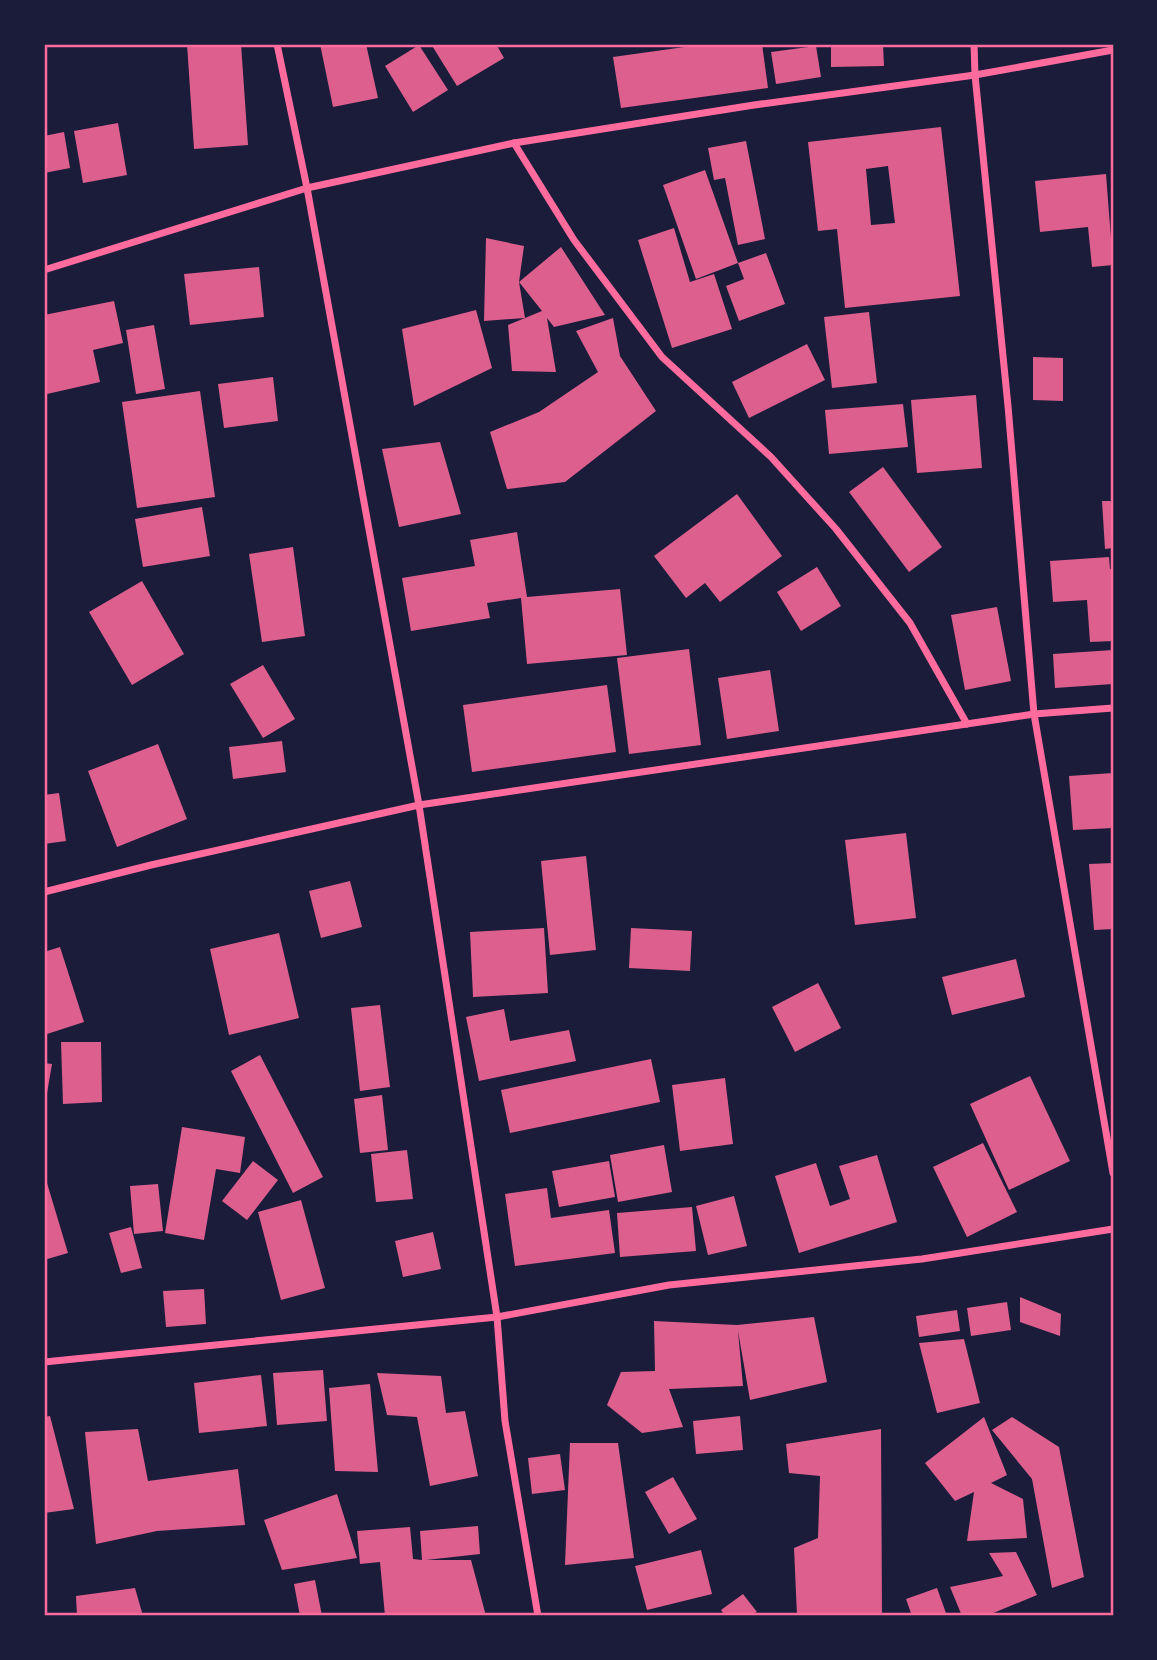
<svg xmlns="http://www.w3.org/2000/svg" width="1157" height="1660" font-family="'Source Sans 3',sans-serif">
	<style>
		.building { fill: #dd5f8e; fill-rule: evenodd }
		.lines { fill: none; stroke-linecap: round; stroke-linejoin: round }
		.minor { stroke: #ff6b9d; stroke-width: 7 }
		.neatline { fill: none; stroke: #ff6b9d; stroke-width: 2.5 }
	</style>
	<rect width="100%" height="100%" fill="#1b1b3a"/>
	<!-- building -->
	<g class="building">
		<polygon points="187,44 241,44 248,145 194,149"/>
		<polygon points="320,44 366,44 378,98 333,107"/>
		<polygon points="431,44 496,44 504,58 457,86"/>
		<polygon points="706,44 762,44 768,88 621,108 613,57"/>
		<polygon points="831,44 883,44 884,66 831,67"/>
		<polygon points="419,45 448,90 413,112 385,66"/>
		<polygon points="816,46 821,77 776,84 771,52"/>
		<polygon points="118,123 127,175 83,183 74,131"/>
		<path d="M941,127L960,296L845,308L837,229L818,231L808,142ZM888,166L895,223L871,225L866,169Z"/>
		<polygon points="64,132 70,168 44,173 44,136"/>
		<polygon points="746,141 765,239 738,245 725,178 714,180 708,148"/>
		<polygon points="705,170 738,263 696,279 663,185"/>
		<polygon points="1106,174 1113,265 1092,267 1088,227 1040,232 1035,181"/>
		<polygon points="674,228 690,282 714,274 732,329 672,348 638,240"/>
		<polygon points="486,238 524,246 519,282 525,318 484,321"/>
		<polygon points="561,247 605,315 554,327 547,318 556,372 512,371 508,325 542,311 519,282"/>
		<polygon points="766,253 785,304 739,321 726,286 744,279 738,263"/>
		<polygon points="259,267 264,317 190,325 184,274"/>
		<polygon points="114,301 123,343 93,350 100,382 47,394 44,379 44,315"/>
		<polygon points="476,310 492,368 414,406 402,329"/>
		<polygon points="869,312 877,383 832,388 824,317"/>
		<polygon points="613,318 620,356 656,411 565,482 507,489 490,432 539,412 598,372 576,331"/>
		<polygon points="154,325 165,389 136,394 126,330"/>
		<polygon points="807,344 825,380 749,418 732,382"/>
		<polygon points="1033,357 1063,358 1063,401 1033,400"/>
		<polygon points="273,377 278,421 224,428 218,384"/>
		<polygon points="200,391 215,497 137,508 122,402"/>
		<polygon points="976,395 982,468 917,473 911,400"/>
		<polygon points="903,404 908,447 829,454 825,410"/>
		<polygon points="440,442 461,514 399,527 382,449"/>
		<polygon points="883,467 942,547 909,572 849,492"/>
		<polygon points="737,494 782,556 720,602 705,583 686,598 654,556"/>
		<polygon points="1102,501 1113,501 1113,548 1105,549"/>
		<polygon points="202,507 210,556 143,567 135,519"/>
		<polygon points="517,532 527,597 620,589 627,655 527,664 521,598 487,603 490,618 411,631 402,578 475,566 470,540"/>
		<polygon points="293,547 305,636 262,642 249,554"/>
		<polygon points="1109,557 1110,569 1113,569 1113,641 1090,642 1087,600 1053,602 1050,561"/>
		<polygon points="817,567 841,606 801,631 777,592"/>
		<polygon points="142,581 184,654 132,685 89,612"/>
		<polygon points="997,607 1011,681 965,690 951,615"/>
		<polygon points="689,649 701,745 629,754 617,658"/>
		<polygon points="1113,650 1113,684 1055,688 1053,654"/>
		<polygon points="263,665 295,719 263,738 230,684"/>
		<polygon points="770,670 779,731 727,739 718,678"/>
		<polygon points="607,685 616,752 472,772 463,705"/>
		<polygon points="282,741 286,772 233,779 229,747"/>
		<polygon points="158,744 187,819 117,847 88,771"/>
		<polygon points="1113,773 1113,828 1073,830 1069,776"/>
		<polygon points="59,793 66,841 44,844 44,795"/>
		<polygon points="906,833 916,918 855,925 845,840"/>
		<polygon points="586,856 596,950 550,955 541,861"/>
		<polygon points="1113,863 1113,929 1094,930 1089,864"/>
		<polygon points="350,881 362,927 321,938 309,891"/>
		<polygon points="544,928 548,993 473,997 470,932"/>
		<polygon points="631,928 692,931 690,971 629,968"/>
		<polygon points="279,933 299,1018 229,1035 210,949"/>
		<polygon points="60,947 84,1022 44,1035 44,952"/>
		<polygon points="1016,959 1025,997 952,1015 942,977"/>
		<polygon points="818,983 841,1028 795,1052 772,1007"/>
		<polygon points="380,1005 390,1087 360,1091 351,1008"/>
		<polygon points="504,1009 510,1041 569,1030 576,1061 479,1081 466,1017"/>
		<polygon points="61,1042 101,1042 102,1102 63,1104"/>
		<polygon points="260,1055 323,1177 293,1193 231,1071"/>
		<polygon points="651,1059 660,1102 510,1133 501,1090"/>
		<polygon points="44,1063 52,1064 45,1105 44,1105"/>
		<polygon points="1030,1076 1070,1161 1009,1190 970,1104"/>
		<polygon points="725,1078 733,1144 680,1151 672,1085"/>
		<polygon points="382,1095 388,1150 360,1153 354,1099"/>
		<polygon points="182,1127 245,1137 240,1173 216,1169 204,1240 165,1233"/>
		<polygon points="983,1143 1017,1212 967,1237 933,1167"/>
		<polygon points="664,1145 672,1192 618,1202 610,1155"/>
		<polygon points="407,1150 413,1199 376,1202 371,1154"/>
		<polygon points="877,1155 897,1222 799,1253 775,1176 816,1163 830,1206 850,1199 839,1166"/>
		<polygon points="253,1161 278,1180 247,1220 222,1201"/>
		<polygon points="609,1161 615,1197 559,1207 552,1171"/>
		<polygon points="44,1173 68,1253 44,1260"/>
		<polygon points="158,1184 163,1231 134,1234 130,1186"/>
		<polygon points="547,1188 551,1218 609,1210 615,1253 515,1266 505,1194"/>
		<polygon points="734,1196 747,1246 708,1255 696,1206"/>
		<polygon points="301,1200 325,1288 281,1300 258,1212"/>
		<polygon points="692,1207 696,1251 620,1257 617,1213"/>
		<polygon points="131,1227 142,1268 121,1273 109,1233"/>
		<polygon points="433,1232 441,1269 403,1277 395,1241"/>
		<polygon points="204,1289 206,1324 166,1327 163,1291"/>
		<polygon points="1020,1297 1061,1314 1060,1336 1020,1322"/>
		<polygon points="1007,1302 1011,1330 971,1336 967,1308"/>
		<polygon points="957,1310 960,1331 919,1337 916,1316"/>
		<polygon points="814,1317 827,1382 750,1400 738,1331 743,1386 669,1389 683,1427 642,1433 607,1405 621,1372 655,1371 654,1321 737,1325"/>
		<polygon points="964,1339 980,1403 937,1413 919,1343"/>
		<polygon points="323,1370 327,1421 277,1425 273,1373"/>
		<polygon points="377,1373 441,1376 446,1413 465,1411 478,1476 430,1486 417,1417 387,1415"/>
		<polygon points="261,1375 267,1426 199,1433 194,1383"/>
		<polygon points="370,1384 378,1472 335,1471 329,1388"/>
		<polygon points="50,1416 74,1509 44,1513 44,1417"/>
		<polygon points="740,1416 743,1450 696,1454 693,1421"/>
		<polygon points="984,1417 1007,1475 991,1483 1023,1499 1027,1538 967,1541 974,1492 955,1501 925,1463"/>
		<polygon points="1012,1417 1059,1447 1084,1577 1052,1588 1032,1479 992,1430"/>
		<polygon points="138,1429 148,1481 238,1469 245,1525 157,1531 96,1544 85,1432"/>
		<polygon points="881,1429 882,1614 859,1616 797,1616 794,1548 818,1538 820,1476 789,1473 786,1444"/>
		<polygon points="570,1443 618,1443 634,1558 565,1565"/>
		<polygon points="560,1454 565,1490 532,1494 528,1458"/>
		<polygon points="673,1477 697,1519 669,1534 645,1492"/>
		<polygon points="337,1494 357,1558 282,1570 264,1520"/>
		<polygon points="478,1526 480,1554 426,1560 471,1560 486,1616 385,1616 380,1562 360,1564 357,1531 410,1527 413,1559 422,1560 420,1531"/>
		<polygon points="701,1550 712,1594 647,1610 635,1566"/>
		<polygon points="1016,1552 1037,1595 986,1616 962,1616 950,1587 1003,1576 989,1553"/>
		<polygon points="315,1580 322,1616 300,1616 294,1584"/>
		<polygon points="135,1588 143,1616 77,1616 76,1596"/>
		<polygon points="937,1588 947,1616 912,1616 906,1599"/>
		<polygon points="743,1594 757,1612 755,1613 757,1616 725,1616 721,1610"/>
	</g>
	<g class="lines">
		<!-- minor -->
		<g class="minor">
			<polyline points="277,44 307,188 419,805 497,1317 505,1421 538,1616"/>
			<polyline points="974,44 975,75 1008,406 1034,714 1113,1173"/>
			<polyline points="514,143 574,240 662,357 771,457 836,529 910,623 967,724"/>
			<polyline points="44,270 307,188 514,143 754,105 975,75 1113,50"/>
			<polyline points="44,892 151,865 419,805 1034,714 1113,708"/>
			<polyline points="44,1362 497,1317 669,1285 922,1259 1113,1229"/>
		</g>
	</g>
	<!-- border -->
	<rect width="1157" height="1660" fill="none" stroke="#1b1b3a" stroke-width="91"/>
	<rect x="46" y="46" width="1066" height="1568" class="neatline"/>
</svg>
